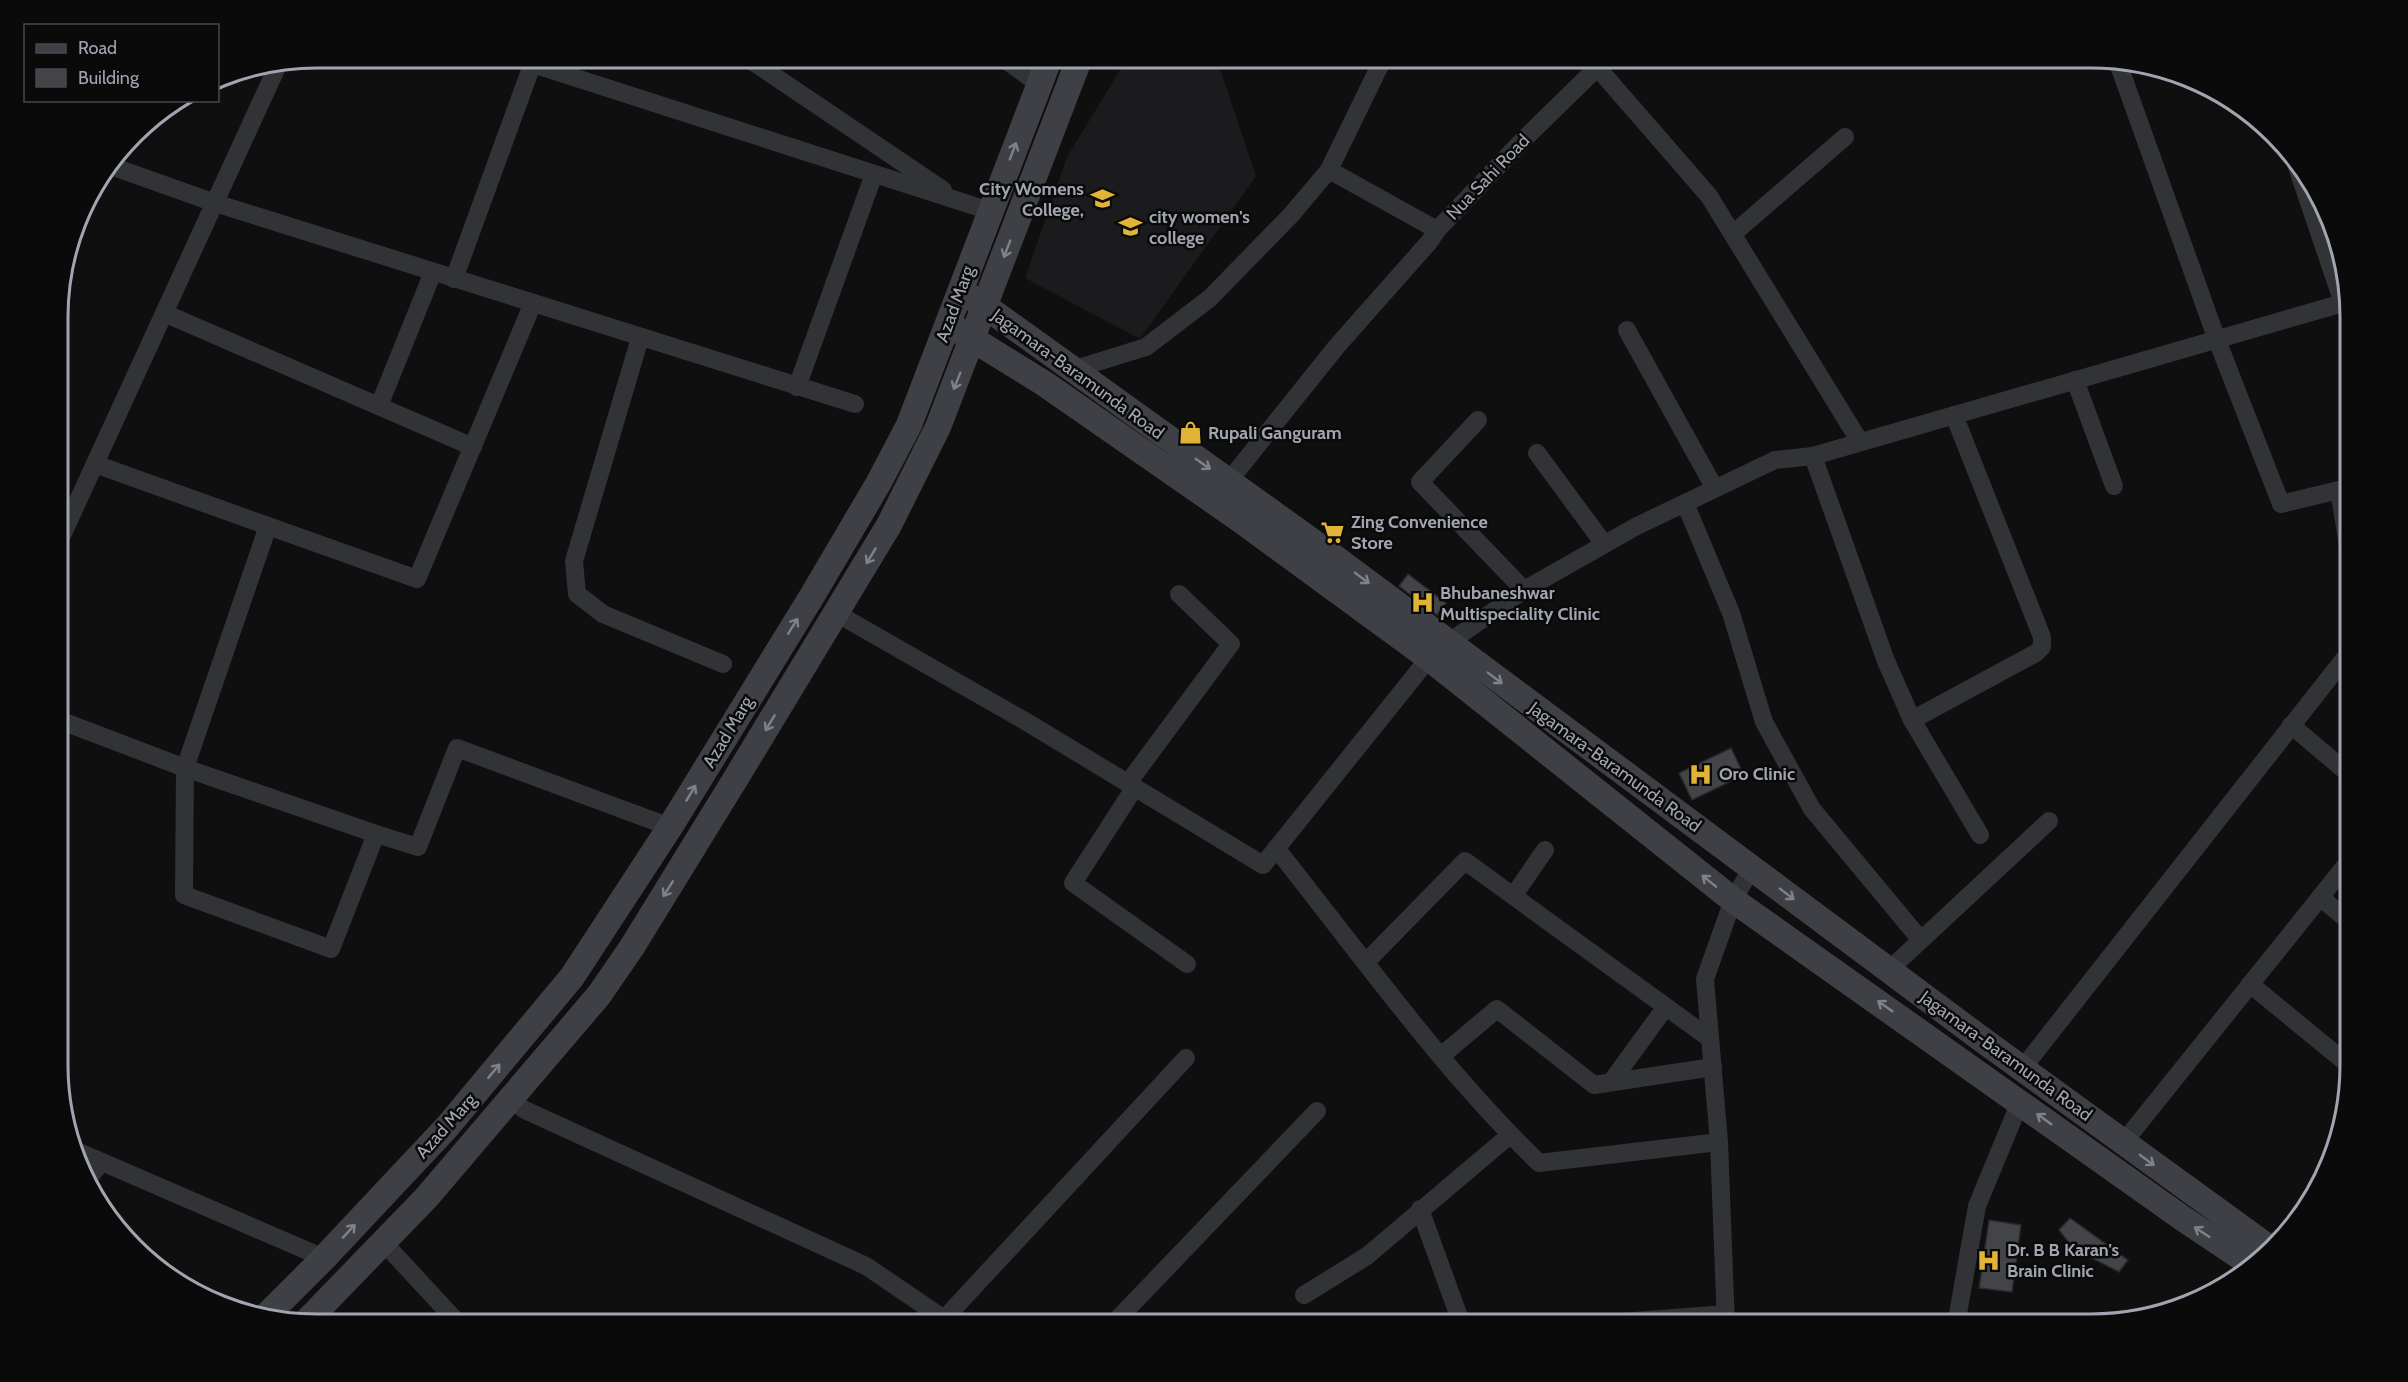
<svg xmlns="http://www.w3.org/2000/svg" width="2408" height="1382" font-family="Cabin,sans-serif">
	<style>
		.built { fill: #1b1b1d }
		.building { fill: #434448; stroke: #29292c; stroke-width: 1.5 }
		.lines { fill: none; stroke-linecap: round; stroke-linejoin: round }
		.street { stroke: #323337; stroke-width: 18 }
		.secondary { stroke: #3f4045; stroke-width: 26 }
		.oneway { stroke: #7f828b }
		.labels { text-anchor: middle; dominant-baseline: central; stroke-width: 5; stroke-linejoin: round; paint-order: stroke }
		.street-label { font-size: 18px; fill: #a1a5b0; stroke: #0a0a0b }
		.poi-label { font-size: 18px; font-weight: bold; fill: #a1a5b0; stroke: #0a0a0b; text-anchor: start }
		.rim { fill: none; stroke: #a1a5b0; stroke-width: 3 }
	</style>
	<rect width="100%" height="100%" fill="#0f0f10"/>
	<!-- built -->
	<polygon class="built" points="1128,57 1216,57 1256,176 1140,339 1025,278 1067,157"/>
	<!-- building -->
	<g class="building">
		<polygon points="1408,574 1446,603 1437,615 1399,586"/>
		<polygon points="1731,748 1744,775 1692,800 1679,773"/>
		<polygon points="2070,1218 2128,1260 2119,1272 2074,1249 2059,1230"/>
		<polygon points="1989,1220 2021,1225 2012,1292 1979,1288"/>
	</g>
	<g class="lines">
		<!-- street -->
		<g class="street">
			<polyline points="511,57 990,211"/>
			<polyline points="746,57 943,190"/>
			<polyline points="1001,57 1039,84"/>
			<polyline points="2117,60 2217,340 2281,504 2339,490 2350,558"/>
			<polyline points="1597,67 1709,196 1860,442"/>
			<polyline points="111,166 215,203 855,404"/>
			<polyline points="1329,170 1384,57"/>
			<polyline points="1734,233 1845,137"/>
			<polyline points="454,279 535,57"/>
			<polyline points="164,313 473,447"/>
			<polyline points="1627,330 1714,487"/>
			<polyline points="640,338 574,561 577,594 603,614 723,664"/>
			<polyline points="1072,370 1146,347 1210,298 1291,215 1329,170 1437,230 1523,140 1608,57"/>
			<polyline points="2075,380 2114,486"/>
			<polyline points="797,387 874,174"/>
			<polyline points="379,406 433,272"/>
			<polyline points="1478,420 1420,482 1524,590"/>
			<polyline points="1537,453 1604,544"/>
			<polyline points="1813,456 1886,661 1912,720 1980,835"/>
			<polyline points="95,464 268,526 185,768 376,834"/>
			<polyline points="1228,482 1337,346 1430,241 1437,230"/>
			<polyline points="268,526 417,579 533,303"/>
			<polyline points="59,542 278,65"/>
			<polyline points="836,613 1025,721 1263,865 1429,658"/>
			<polyline points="1448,643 1524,590 1635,527 1685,503"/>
			<polyline points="59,720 185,768 184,895 331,949 376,834 418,847 457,748 670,827"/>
			<polyline points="1912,720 2036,653 2042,647 2042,637 1954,415"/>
			<polyline points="2291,725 2350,775"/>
			<polyline points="1128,783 1231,644 1179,594"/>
			<polyline points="1135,787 1073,883 1187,964"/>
			<path d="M1276,848C1361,955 1441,1068 1539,1163L1719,1142L1705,979L1733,900L1752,868"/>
			<polyline points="1514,895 1545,850"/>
			<polyline points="2320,897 2350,922"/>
			<polyline points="1920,939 1812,809 1764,722 1731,613 1685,503 1775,460 1813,456 2343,303 2295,161"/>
			<polyline points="1366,962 1465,861 1709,1038"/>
			<polyline points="1889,970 2049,821"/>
			<polyline points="2250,984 2350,1066"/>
			<polyline points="1441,1056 1497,1009 1594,1085 1713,1067"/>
			<polyline points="2022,1069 2344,659 2350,660"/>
			<polyline points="1611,1082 1665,1008"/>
			<polyline points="511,1100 525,1110 866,1266 953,1325"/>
			<polyline points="1719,1142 1726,1325"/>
			<polyline points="2123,1143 2350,860"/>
			<polyline points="79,1152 324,1258"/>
			<polyline points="89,1177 102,1162"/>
			<polyline points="1420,1209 1462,1325"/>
			<polyline points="384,1243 460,1325"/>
			<polyline points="1304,1295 1367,1256 1510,1135"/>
			<polyline points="945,1318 1186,1058"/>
			<polyline points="1112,1325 1317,1111"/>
			<polyline points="1583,1325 1725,1314"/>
			<polyline points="1956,1325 1977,1206 2020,1102"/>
		</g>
		<!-- secondary -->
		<g class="secondary">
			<polyline points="961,291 986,307 1334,557 1980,1038 2268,1247"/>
			<polyline points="948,324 1045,384 1239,519 1429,658 1733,900 2185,1220 2251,1264"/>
			<polyline points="264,1318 324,1258 447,1127 572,977 670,827 812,596 878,484 909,425 1050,57"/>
			<polyline points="305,1323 426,1198 599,995 632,947 736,778 889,525 938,427 1080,57"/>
		</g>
	</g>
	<!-- one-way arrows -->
	<defs><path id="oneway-shaft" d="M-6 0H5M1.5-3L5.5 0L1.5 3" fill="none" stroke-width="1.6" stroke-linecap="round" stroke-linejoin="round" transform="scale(1.5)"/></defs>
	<g class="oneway">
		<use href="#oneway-shaft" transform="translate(1013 151) rotate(-69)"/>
		<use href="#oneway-shaft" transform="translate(1007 249) rotate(111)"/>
		<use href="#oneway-shaft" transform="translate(957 381) rotate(112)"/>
		<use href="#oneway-shaft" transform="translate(1203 464) rotate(35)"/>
		<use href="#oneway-shaft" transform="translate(871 556) rotate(121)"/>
		<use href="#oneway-shaft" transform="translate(1362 578) rotate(37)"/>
		<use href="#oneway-shaft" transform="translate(793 626) rotate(-58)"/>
		<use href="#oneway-shaft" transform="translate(1495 678) rotate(37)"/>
		<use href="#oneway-shaft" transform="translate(770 723) rotate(121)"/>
		<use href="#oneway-shaft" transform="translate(691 793) rotate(-59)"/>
		<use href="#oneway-shaft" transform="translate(1709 881) rotate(-141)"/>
		<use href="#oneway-shaft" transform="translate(668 889) rotate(122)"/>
		<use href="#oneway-shaft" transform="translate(1787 894) rotate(37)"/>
		<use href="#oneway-shaft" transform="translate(1885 1006) rotate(-145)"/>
		<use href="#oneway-shaft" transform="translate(494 1071) rotate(-50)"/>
		<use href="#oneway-shaft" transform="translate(2044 1119) rotate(-144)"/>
		<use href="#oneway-shaft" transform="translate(2147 1160) rotate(36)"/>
		<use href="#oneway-shaft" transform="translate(349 1231) rotate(-47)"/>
		<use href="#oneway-shaft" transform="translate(2202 1232) rotate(-147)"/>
	</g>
	<!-- icons -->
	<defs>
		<symbol id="university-bare" viewBox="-9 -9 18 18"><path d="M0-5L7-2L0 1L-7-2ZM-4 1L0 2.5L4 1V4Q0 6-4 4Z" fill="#e1b437" stroke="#0a0a0b" stroke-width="2.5" paint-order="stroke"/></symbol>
		<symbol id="shop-bare" viewBox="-9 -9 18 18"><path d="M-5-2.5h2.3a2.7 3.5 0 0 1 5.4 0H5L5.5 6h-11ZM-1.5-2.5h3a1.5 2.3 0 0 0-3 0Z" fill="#e1b437" stroke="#0a0a0b" stroke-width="2.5" paint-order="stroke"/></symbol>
		<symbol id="supermarket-bare" viewBox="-9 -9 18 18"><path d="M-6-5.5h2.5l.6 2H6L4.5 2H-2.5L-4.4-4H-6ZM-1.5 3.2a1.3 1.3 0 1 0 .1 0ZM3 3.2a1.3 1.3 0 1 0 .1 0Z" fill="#e1b437" stroke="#0a0a0b" stroke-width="2.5" paint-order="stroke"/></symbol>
		<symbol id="hospital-bare" viewBox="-9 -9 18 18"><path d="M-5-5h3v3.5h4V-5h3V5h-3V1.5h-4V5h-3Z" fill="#e1b437" stroke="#0a0a0b" stroke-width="2.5" paint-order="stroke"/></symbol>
	</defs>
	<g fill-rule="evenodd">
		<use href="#university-bare" x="1086" y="182" width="33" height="33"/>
		<use href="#university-bare" x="1114" y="210" width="33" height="33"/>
		<use href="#shop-bare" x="1174" y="416" width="33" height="33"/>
		<use href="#supermarket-bare" x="1316" y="516" width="33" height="33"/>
		<use href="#hospital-bare" x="1406" y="586" width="33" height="33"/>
		<use href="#hospital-bare" x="1684" y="758" width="33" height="33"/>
		<use href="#hospital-bare" x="1972" y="1244" width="33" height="33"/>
	</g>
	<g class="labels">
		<!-- street labels -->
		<g class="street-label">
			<text transform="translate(1488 177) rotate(-46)">Nua Sahi Road</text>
			<text transform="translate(955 304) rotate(-70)">Azad Marg</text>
			<text transform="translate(1078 374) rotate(36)">Jagamara-Baramunda Road</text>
			<text transform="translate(728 732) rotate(-59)">Azad Marg</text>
			<text transform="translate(1615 767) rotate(36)">Jagamara-Baramunda Road</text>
			<text transform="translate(2006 1056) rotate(36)">Jagamara-Baramunda Road</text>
			<text transform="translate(446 1126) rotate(-48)">Azad Marg</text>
		</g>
		<!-- poi labels -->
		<g class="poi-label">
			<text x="1084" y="189" text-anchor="end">City Womens<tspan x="1084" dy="21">College,</tspan></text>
			<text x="1149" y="217">city women's<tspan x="1149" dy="21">college</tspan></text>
			<text x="1208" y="433">Rupali Ganguram</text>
			<text x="1351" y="522">Zing Convenience<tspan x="1351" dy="21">Store</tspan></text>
			<text x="1440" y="593">Bhubaneshwar<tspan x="1440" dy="21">Multispeciality Clinic</tspan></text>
			<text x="1719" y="774">Oro Clinic</text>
			<text x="2007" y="1250">Dr. B B Karan's<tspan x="2007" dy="21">Brain Clinic</tspan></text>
		</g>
	</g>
	<!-- crop -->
	<path d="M0 0H2408V1382H0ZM317 68H2091A249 249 0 0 1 2340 317V1065A249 249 0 0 1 2091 1314H317A249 249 0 0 1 68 1065V317A249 249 0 0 1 317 68Z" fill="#0a0a0b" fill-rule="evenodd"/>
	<path class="rim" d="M317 68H2091A249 249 0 0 1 2340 317V1065A249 249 0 0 1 2091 1314H317A249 249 0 0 1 68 1065V317A249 249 0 0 1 317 68Z"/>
	<!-- legend -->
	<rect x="24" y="24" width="195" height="78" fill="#0a0a0b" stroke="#46484d" stroke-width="1.5"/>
	<rect x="36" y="44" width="30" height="9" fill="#3f4045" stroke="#46484d" stroke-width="1.5"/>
	<text x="78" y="54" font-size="18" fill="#a1a5b0">Road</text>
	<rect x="36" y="69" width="30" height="18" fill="#434448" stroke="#46484d" stroke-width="1.5"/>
	<text x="78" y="84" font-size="18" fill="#a1a5b0">Building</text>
</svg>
